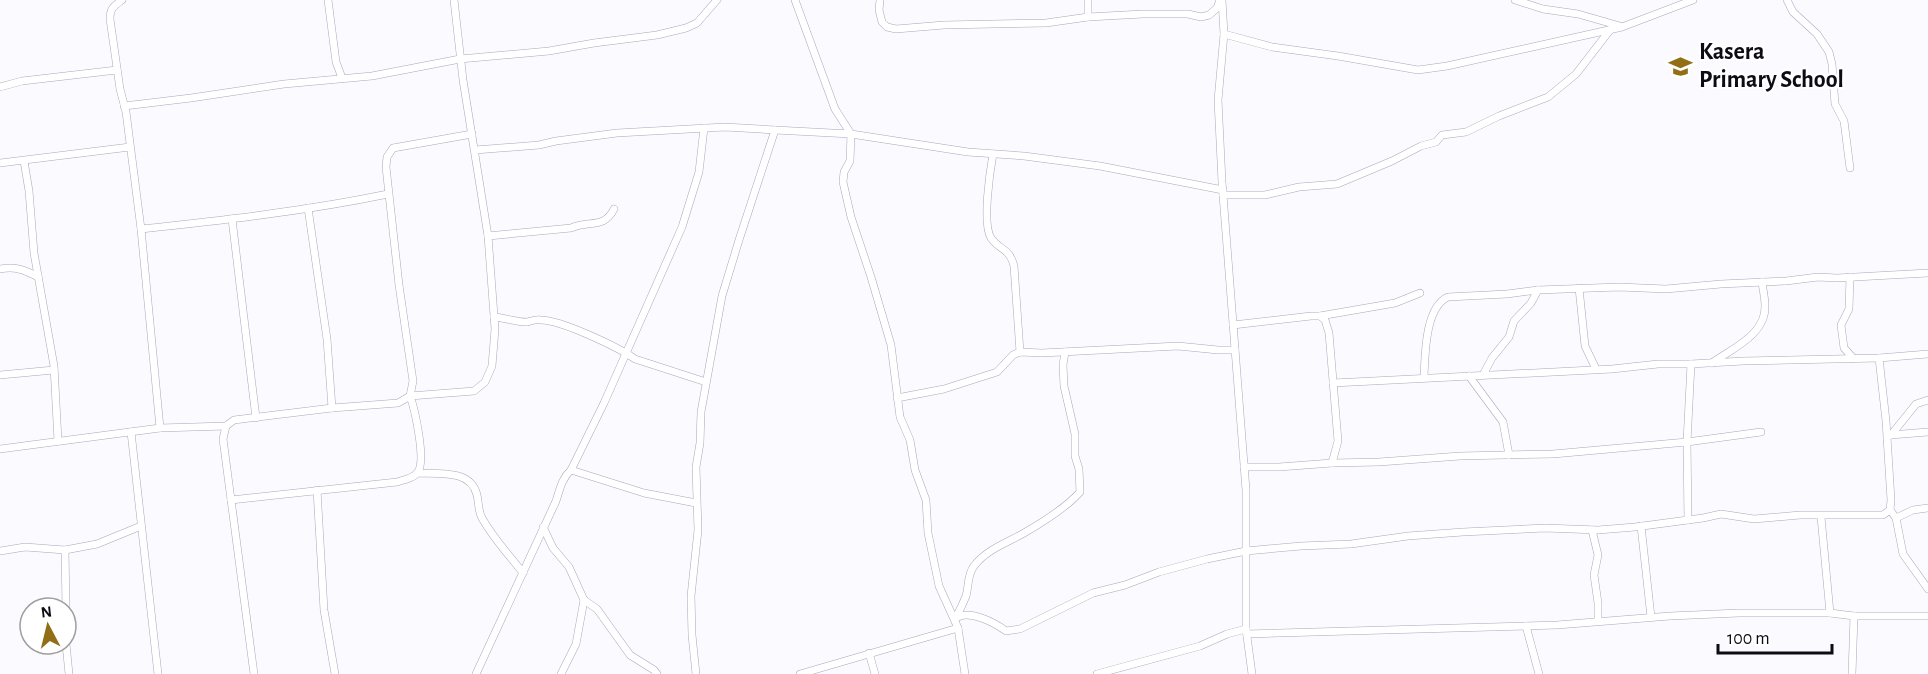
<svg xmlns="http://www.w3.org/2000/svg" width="1928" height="674" font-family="'Alegreya Sans',sans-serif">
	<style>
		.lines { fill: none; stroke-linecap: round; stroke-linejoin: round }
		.minor-casing { stroke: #a9a7bf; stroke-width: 8 }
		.minor { stroke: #fff; stroke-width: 7 }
		.labels { text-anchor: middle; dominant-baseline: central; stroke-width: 4.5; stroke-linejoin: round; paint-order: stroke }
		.poi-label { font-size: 24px; font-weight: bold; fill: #0d0c14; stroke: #fff; text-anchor: start }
	</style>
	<rect width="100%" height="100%" fill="#fafaff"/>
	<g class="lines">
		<defs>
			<g id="minor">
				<path d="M122,0C114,6 110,8 110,19L120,89L126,112L141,229L160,428L226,426"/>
				<polyline points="328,0 336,62 342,78"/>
				<polyline points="795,0 835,109 851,134 850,161 844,172 843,182 851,217 871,277 891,345 900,417 910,440 915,470 926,500 928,533 939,586 958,628 965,674"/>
				<polyline points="880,0 879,10 882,22 887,27 896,29 944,25 1046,23 1088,17 1143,14 1188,14 1201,17 1209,15 1217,8 1220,0"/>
				<polyline points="1222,0 1224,34 1218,100 1222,182 1246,490 1246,629 1252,674"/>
				<polyline points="1515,0 1543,9 1578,14 1620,26"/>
				<polyline points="1787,0 1793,12 1817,34 1829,52 1832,64 1835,104 1844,121 1850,168"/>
				<polyline points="1088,17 1088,0"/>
				<polyline points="1224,34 1272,47 1338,56 1418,70 1447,66 1622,27 1693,0"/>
				<polyline points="0,87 22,81 117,70"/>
				<polyline points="124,106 191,98 284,84 372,76 460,59 549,51 594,43 657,35 686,28 697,23 717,0"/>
				<polyline points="475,150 539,145 556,141 617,133 725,127 775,130 851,134 968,152 1024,156 1100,166 1223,190"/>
				<path d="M993,154C990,171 982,224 991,238C1000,251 1009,247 1014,266L1020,352"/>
				<polyline points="24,161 29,191 34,253 54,366 58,441"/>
				<polyline points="0,163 130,147"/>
				<polyline points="1223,195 1265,195 1299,187 1337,184 1392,161 1421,146 1436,142 1442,135 1466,132 1499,116 1548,97 1576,74 1610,30"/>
				<polyline points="308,208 327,339 332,408"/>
				<polyline points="232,219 256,418"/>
				<path d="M141,229C224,220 306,211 388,194"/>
				<path d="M488,236L571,228C590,220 604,229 614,209"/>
				<path d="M0,269C15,266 25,270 38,277"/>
				<polyline points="1850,277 1849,309 1841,325 1844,348 1853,358"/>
				<polyline points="1579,288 1585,346 1596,369"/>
				<polyline points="1320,316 1395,303 1420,293"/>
				<path d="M494,317C505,318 516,322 527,322C531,321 536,319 541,320C561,320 618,347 635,359L706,382"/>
				<polyline points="1233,325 1311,316 1320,316 1325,320 1329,333 1338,441 1332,463"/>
				<path d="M1712,363C1731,349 1766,335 1765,306C1765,298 1763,290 1762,282"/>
				<polyline points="0,375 54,370"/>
				<polyline points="1483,375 1492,358 1509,337 1514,321 1531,303 1538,290"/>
				<polyline points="1469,376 1503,422 1509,455"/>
				<path d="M1424,377C1425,355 1425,307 1448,297L1507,294L1538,290L1619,287L1666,289L1721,284L1786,281L1818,277L1837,278L1928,273"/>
				<polyline points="1333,383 1612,369 1658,364 1691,364 1743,361 1879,358 1928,354"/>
				<polyline points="897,398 944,389 997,372 1013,355 1020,352 1042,353 1178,346 1218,350 1235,350"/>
				<polyline points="131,432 158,674"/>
				<polyline points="1890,435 1928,432"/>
				<polyline points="1891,435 1916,404 1928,400"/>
				<polyline points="0,449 160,428"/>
				<polyline points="1244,467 1279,467 1332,463 1379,462 1460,456 1553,454 1687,442 1761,432"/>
				<polyline points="571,470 604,403 682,227 699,172 704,128"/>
				<path d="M417,473C438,474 471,469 477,495C479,503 478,511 482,518C493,538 509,555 523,573"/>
				<polyline points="317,490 324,610 335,674"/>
				<path d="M231,500L397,482C404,480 414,478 418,472C426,460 415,410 410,396L474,391L485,382L492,366L495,329L488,236L463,80L454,0"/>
				<polyline points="1890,510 1896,518 1903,554 1928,589"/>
				<polyline points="1821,517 1830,613"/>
				<polyline points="1896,518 1913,510 1928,508"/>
				<polyline points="1688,520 1687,442 1691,364"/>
				<polyline points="1641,526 1651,617"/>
				<polyline points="543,527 553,548 569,567 584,600 597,609 630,655 654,670 657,674"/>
				<polyline points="1592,530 1598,555 1594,575 1598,603 1598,621"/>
				<polyline points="65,550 66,608"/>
				<polyline points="0,551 25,547 65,550 97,544 141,526"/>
				<polyline points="66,617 66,630"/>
				<path d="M956,617C960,610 963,604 966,596C969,586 967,575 974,566C987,549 1007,543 1024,533C1043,522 1066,508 1080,492L1079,469L1075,456V434L1064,386L1063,365L1065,352"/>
				<path d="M955,619C968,608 995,623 1006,631L1020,629L1093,593L1125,585L1159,572L1207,559L1246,551L1301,546L1351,544L1408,536L1463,532L1545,528L1598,530L1635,527L1703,518L1721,514L1754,519L1800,515H1883L1890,510L1891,500L1886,421L1879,358"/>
				<polyline points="1526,626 1539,674"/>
				<polyline points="1247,634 1557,625 1670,616 1739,613 1830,613 1854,616 1928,616"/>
				<polyline points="66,644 69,674"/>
				<polyline points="869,653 875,674"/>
				<polyline points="254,674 223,439 226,426 234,420 332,408 398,403 410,396 413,381 399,285 386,167 387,157 393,148 472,134"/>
				<path d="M476,674L556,501C560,489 562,478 571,470L644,493L696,503"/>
				<polyline points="561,674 576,644 584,600"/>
				<polyline points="696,674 692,635 691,596 698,530 696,467 700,443 701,412 722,296 739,240 775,130"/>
				<polyline points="800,674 958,628"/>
				<polyline points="1097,674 1200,646 1227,634 1246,629"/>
				<polyline points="1852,674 1854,616"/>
			</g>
		</defs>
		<!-- minor casing -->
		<use href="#minor" class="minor-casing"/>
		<!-- minor -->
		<use href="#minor" class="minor"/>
	</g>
	<!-- icons -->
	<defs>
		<symbol id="school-bare" viewBox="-9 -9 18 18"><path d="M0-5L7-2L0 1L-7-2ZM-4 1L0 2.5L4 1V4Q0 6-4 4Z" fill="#926f16" stroke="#fff" stroke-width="2.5" paint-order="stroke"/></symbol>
	</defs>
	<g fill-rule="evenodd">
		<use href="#school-bare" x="1664" y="50" width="33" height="33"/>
	</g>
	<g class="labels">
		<!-- poi labels -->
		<g class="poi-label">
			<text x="1699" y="52">Kasera<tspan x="1699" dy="28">Primary School</tspan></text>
		</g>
	</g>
	<!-- north arrow -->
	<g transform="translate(48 626) rotate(353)"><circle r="28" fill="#ffffff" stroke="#9e9ea1" stroke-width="1.5"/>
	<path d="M0-4.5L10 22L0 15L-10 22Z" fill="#926f16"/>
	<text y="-9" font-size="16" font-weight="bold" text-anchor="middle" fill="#0d0c14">N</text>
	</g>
	<!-- scale -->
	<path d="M1718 644v9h114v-9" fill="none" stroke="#0d0c14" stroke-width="3"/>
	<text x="1727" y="644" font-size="18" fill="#0d0c14" stroke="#ffffff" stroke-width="4.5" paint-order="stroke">100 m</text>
</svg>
